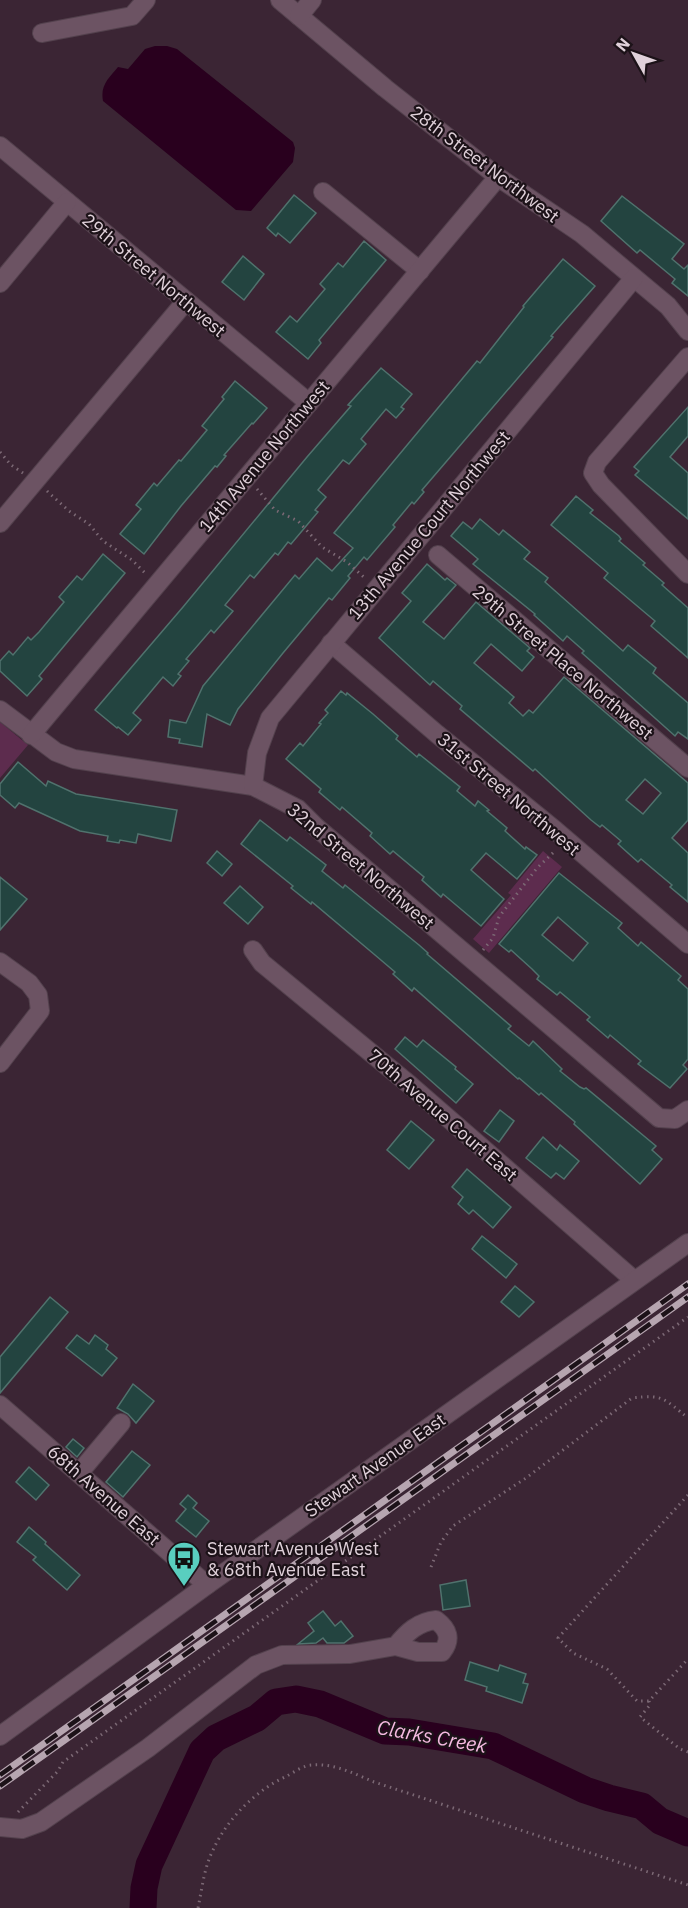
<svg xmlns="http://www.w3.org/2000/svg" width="688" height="1908" font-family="'IBM Plex Sans',sans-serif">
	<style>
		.green { fill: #5d2c4e }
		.water { fill: #29001e }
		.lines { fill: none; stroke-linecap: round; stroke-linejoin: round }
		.river { stroke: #29001e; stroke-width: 27 }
		.building { fill: #234440; stroke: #50726d; stroke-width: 1.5; fill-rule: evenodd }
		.minor-casing { stroke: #53414d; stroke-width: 20 }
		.path { stroke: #7c6975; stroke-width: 3; stroke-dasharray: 1.5 4.5; stroke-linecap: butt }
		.minor { stroke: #6c5363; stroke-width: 18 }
		.rail-casing { stroke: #b6a5b0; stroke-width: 7 }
		.rail { stroke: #1c1218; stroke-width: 4.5; stroke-dasharray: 14; stroke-linecap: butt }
		.labels { text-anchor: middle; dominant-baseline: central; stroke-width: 4.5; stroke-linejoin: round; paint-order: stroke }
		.street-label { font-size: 18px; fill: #e0d1da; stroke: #1c1218 }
		.poi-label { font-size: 18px; fill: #e0d1da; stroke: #1c1218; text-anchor: start }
		.water-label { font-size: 20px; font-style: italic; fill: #f5bae1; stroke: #1c1218 }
	</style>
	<rect width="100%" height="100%" fill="#3b2534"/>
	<!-- green -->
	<g class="green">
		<polygon points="0,722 28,745 0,778"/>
		<polygon points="543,851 562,867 489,953 473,939 511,895 508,893"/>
	</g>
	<!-- water -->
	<path class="water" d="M155,46H167L177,49L293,142L295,148L293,162L251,211L236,210L103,101C100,85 109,78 118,67L128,69L145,49Z"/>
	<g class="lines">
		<!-- river -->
		<polyline class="river" points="143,1908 144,1888 149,1865 202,1751 216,1738 257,1718 276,1702 296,1699 320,1704 385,1731 409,1732 493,1746 585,1790 609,1798 642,1806 660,1821 688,1833"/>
	</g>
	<!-- building -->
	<g class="building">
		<polygon points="294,195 316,213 290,243 278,233 276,236 267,228"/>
		<polygon points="622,196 684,244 672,259 684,269 688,265 688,296 672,283 675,279 640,250 637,253 601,221"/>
		<polygon points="364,241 386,260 319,340 321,343 308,359 276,332 290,316 297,322 325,289 320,284 338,263 343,267"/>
		<polygon points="243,256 264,274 244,300 222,282"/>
		<polygon points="563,259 595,286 551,336 553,337 422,490 424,492 414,504 412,502 393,525 395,527 367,560 364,557 348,576 350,578 332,600 329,598 283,653 238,709 230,725 207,714 202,747 179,743 180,739 168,737 170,720 186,723 203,686 295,575 299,579 317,558 332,571 353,548 334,533 477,361 480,363 524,307 523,306"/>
		<polygon points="381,368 412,394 401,407 404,409 396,418 386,409 361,439 366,444 349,464 343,460 318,490 326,497 315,510 318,512 291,544 288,542 278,555 275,553 254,578 250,575 225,605 233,611 214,633 211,630 186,659 189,661 178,674 181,676 173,686 163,677 133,713 141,720 128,735 118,727 117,728 95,710 183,607 307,457 351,406 348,405"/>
		<polygon points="235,381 267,408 253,424 252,423 224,455 226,456 217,467 215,466 181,506 144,554 120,534 141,509 136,505 154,483 157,486 179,460 181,461 207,430 202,426 224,399 222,397"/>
		<polygon points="688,407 688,436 670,457 688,473 688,519 635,475 639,471 634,467"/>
		<polygon points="576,496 593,510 590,513 619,536 621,539 619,541 645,563 643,565 664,583 662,585 688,608 688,658 651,626 655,621 604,578 608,573 551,525"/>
		<polygon points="480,519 499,535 503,530 530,552 524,559 548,578 545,582 623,651 628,645 656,668 653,673 688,703 688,739 678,732 675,736 665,727 582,653 584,651 567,636 563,641 534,615 535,614 473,564 478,559 451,536 463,522 472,529"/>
		<polygon points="103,554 125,573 39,676 42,679 27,696 0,671 0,661 9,651 13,655 28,637 31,640 39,632 64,602 59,597 77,576 82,580"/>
		<path d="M427,564L445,580L447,578L456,585L423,622L444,639L476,602L530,648L527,651L534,657L522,671L491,644L474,663L514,697L509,703L523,716L529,710L533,713L564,677L688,783V820L672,838L688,853V902L670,887L672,885L641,859L638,862L618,844L621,841L602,825L600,827L591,820L535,769L533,771L460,709L462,706L433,681L430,685L379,638L411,601L402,593ZM645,779L661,793L643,814L626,800Z"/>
		<polygon points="341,691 346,695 347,693 373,714 398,736 396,739 417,757 419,754 460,787 457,791 475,806 478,801 489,810 487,811 507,828 505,831 525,849 526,847 537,855 517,879 486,853 471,870 504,899 481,926 443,894 441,897 422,880 424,877 393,851 390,854 370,836 372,833 342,807 340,810 319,792 321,789 286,759 300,743 303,746 321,724 319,723 328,713 325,710"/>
		<polygon points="18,762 46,786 48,781 76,794 177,810 171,841 138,834 136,843 120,840 119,843 107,841 108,836 80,831 19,803 15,808 0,795 0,784"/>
		<polygon points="260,820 287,841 290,837 326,865 322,871 343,888 345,885 419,945 428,953 427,954 511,1026 508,1029 529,1046 533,1041 562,1069 560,1071 580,1087 584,1089 586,1088 656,1146 652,1150 662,1159 640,1184 574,1124 575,1122 541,1093 539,1095 519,1078 518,1079 414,988 412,991 393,974 395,972 375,955 312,902 311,904 291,888 293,886 241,844"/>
		<polygon points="217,851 232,864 222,876 207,863"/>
		<path d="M559,873L622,923L618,928L638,946L641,942L681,976L678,980L688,989V1059L683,1065L687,1069L670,1088L638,1064L641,1061L610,1035L608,1038L587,1020L590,1017L560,992L557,995L537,979L539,976L532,969L511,950L509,952L499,944ZM558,917L588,943L573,961L542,935Z"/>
		<polygon points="0,877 27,899 0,930"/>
		<polygon points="240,886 263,907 248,924 224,903"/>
		<polygon points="405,1037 417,1047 423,1040 456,1067 455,1069 473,1084 456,1103 395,1049"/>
		<polygon points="500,1110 514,1121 499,1142 484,1131"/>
		<polygon points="411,1121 434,1140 409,1169 387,1150"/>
		<polygon points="543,1137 557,1150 560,1145 579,1161 564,1179 556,1173 551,1178 526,1158"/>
		<polygon points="467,1169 511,1207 493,1228 473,1210 469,1214 458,1204 463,1197 452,1187"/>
		<polygon points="482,1236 517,1264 506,1278 472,1249"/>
		<polygon points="515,1286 534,1302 519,1317 501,1302"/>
		<polygon points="50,1297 68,1312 0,1393 0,1357"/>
		<polygon points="77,1335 89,1344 95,1335 108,1345 106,1349 117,1358 102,1376 66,1348"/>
		<polygon points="133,1384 154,1401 136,1423 128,1414 117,1408"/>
		<polygon points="73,1439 84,1448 77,1457 66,1447"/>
		<polygon points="132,1451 150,1465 123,1497 106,1482"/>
		<polygon points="29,1467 49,1485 36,1500 16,1482"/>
		<polygon points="188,1495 197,1503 193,1508 209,1521 196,1537 176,1521 186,1509 180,1504"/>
		<polygon points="29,1527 46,1542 45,1544 80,1575 67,1590 33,1560 36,1557 17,1542"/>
		<polygon points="466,1580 470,1606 443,1610 440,1585"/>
		<polygon points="323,1611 335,1626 341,1621 353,1636 344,1643 327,1643 323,1638 316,1643 298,1644 314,1631 308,1623"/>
		<polygon points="470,1662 498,1671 500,1665 526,1674 523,1683 528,1684 522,1703 486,1691 487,1687 465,1680"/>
	</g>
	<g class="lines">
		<defs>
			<g id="minor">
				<polyline points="280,0 385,88 498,177 582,234 668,306 688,331"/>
				<polyline points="299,16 312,0"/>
				<polyline points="42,33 132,16 146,0"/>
				<polyline points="0,146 309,403"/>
				<polyline points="323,192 420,271"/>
				<polyline points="0,283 67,202"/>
				<polyline points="688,357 597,462 593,473 601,485 688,574"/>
				<polyline points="0,523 186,301"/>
				<polyline points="438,555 688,768"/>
				<polyline points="331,643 437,734 555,830 688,944"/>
				<polyline points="0,710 56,752 74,759 253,786 298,809 316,827 659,1118 675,1119 688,1110"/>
				<polyline points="31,735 498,177"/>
				<polyline points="253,786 257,753 270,718 634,278"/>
				<polyline points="253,950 262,963 410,1085 634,1280"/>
				<polyline points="0,962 29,983 38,995 40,1011 0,1063"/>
				<polyline points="0,1405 207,1585"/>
				<polyline points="79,1473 121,1423"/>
				<polyline points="0,1736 207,1585 688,1243"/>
				<path d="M0,1827L22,1829L41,1822L148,1748L256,1665L282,1655L350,1654L396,1646L418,1652H442C452,1639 448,1629 436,1620C418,1622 407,1632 396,1646"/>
			</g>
		</defs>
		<!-- minor casing -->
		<use href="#minor" class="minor-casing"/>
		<!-- path -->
		<g class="path">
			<polyline points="0,452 11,465 23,473"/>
			<polyline points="257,489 275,510 298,521 322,547 347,562 366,579"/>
			<polyline points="47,491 69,511 89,524 103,541 132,560 147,575"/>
			<polyline points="483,950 493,938 499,917 537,868 556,850"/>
			<polyline points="688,1495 558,1638 573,1653 607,1669 637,1701 649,1701 688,1659"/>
			<path d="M431,1567L441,1542L453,1526L526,1478L632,1398C664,1394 664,1399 688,1418"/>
			<polyline points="649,1701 650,1705 640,1717 680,1749 688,1752"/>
			<polyline points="18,1812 58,1771 63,1762 688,1317"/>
			<path d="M198,1908C202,1889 204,1868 213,1850C227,1819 256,1790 287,1776C294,1772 304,1765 312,1765C334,1763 355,1774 374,1782L688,1885"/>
		</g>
		<!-- minor -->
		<use href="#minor" class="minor"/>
		<defs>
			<g id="rail">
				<polyline points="0,1775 688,1284"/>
				<polyline points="0,1786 688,1297"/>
			</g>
		</defs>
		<!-- rail casing -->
		<use href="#rail" class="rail-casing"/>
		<!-- rail -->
		<use href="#rail" class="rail"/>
	</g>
	<!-- icons -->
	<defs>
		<symbol id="bus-pin" viewBox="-11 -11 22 30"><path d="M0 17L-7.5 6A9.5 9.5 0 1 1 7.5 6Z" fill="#59cebf" stroke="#1c1218"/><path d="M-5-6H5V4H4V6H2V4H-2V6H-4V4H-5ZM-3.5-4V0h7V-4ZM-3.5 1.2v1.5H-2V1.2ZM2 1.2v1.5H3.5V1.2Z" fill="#111"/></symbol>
	</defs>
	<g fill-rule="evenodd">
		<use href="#bus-pin" x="165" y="1539" width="38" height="52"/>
	</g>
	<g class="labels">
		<!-- street labels -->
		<g class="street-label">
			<text transform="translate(485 164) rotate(37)">28th Street Northwest</text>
			<text transform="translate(154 275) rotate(40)">29th Street Northwest</text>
			<text transform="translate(264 456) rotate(-50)">14th Avenue Northwest</text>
			<text transform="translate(429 525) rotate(-50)">13th Avenue Court Northwest</text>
			<text transform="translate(563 662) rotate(40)">29th Street Place Northwest</text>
			<text transform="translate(509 794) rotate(40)">31st Street Northwest</text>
			<text transform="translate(361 866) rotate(40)">32nd Street Northwest</text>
			<text transform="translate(443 1115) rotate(41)">70th Avenue Court East</text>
			<text transform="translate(375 1465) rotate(-35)">Stewart Avenue East</text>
			<text transform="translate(104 1495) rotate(41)">68th Avenue East</text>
		</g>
		<!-- poi labels -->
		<g class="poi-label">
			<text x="207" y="1548">Stewart Avenue West<tspan x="207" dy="21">&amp; 68th Avenue East</tspan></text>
		</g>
		<!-- water labels -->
		<g class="water-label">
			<text transform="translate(432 1736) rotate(10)">Clarks Creek</text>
		</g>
	</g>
	<!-- north arrow -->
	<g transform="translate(634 54) rotate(310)" stroke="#1c1218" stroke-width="4.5" paint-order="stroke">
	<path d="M0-4.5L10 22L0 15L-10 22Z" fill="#e0d1da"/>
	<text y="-9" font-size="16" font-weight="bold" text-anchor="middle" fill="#e0d1da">N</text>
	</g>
</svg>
